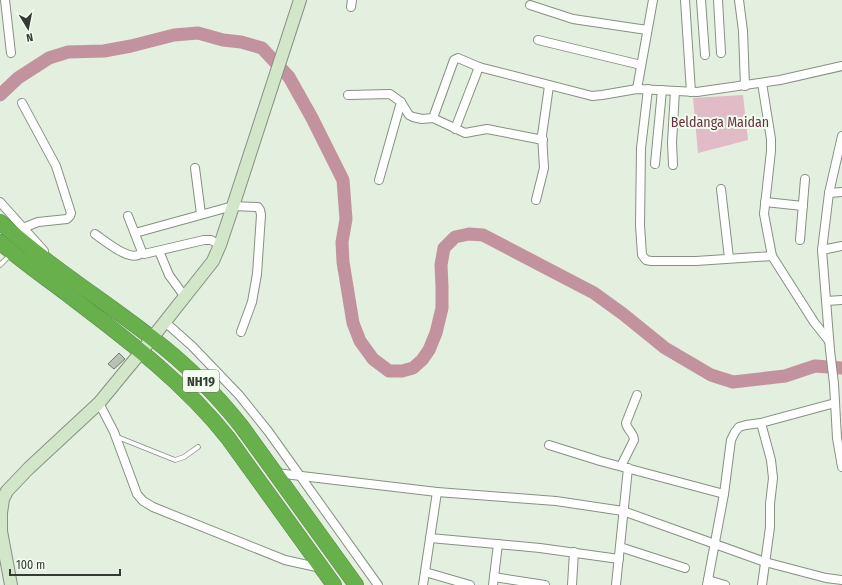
<svg xmlns="http://www.w3.org/2000/svg" width="842" height="585" font-family="'Fira Sans Condensed',sans-serif">
	<style>
		.green { fill: #e1bbc5 }
		.lines { fill: none; stroke-linecap: round; stroke-linejoin: round }
		.river { stroke: #c2939f; stroke-width: 13 }
		.building { fill: #b7c2b3; stroke: #717c6e }
		.lane-casing { stroke: #869183; stroke-width: 5.5 }
		.street-casing { stroke: #869183; stroke-width: 10 }
		.secondary-casing { stroke: #869183; stroke-width: 14 }
		.highway-casing { stroke: #568744; stroke-width: 16 }
		.lane { stroke: #fff; stroke-width: 4 }
		.street { stroke: #fff; stroke-width: 8 }
		.secondary { stroke: #d2e7c9; stroke-width: 12 }
		.highway { stroke: #68b04c; stroke-width: 15 }
		.labels { text-anchor: middle; dominant-baseline: central; stroke-width: 4; stroke-linejoin: round; paint-order: stroke }
		.shield { fill: #f1fded; stroke: #6e746c; stroke-width: 1 }
		.shield-label { font-size: 13px; font-weight: bold; fill: #363a34 }
		.park-label { font-size: 14px; fill: #6b2e42; stroke: #f1fded }
	</style>
	<rect width="100%" height="100%" fill="#e3efdf"/>
	<!-- green -->
	<polygon class="green" points="743,95 748,140 698,153 693,98"/>
	<g class="lines">
		<!-- river -->
		<polyline class="river" points="0,95 18,78 49,58 68,52 104,51 131,46 174,35 198,33 223,40 241,42 262,48 289,77 312,118 343,180 346,219 342,242 343,262 353,323 360,341 373,359 389,371 402,371 413,368 422,360 429,350 436,333 442,308 442,287 441,265 444,248 455,237 469,234 483,235 594,293 623,314 665,348 711,375 733,382 785,376 815,366 842,368"/>
	</g>
	<!-- building -->
	<polygon class="building" points="119,353 125,359 114,369 108,364"/>
	<g class="lines">
		<defs>
			<g id="lane">
				<polyline points="0,265 11,254"/>
				<polyline points="115,436 175,460 184,457 198,447"/>
			</g>
			<g id="street">
				<polyline points="5,0 11,53"/>
				<polyline points="685,0 691,92"/>
				<polyline points="701,0 705,55"/>
				<polyline points="718,0 721,53"/>
				<polyline points="739,0 743,31 745,86"/>
				<polyline points="530,5 573,19 647,30"/>
				<polyline points="351,7 352,0"/>
				<polyline points="538,40 641,65"/>
				<polyline points="637,89 653,0"/>
				<polyline points="648,89 641,148 640,225 642,255 646,260 651,261 696,261 772,256 764,214 771,151 771,139 762,83"/>
				<polyline points="348,95 390,94 401,102 409,115 413,117 422,119 433,118 465,133 487,129 543,140"/>
				<polyline points="22,103 56,166 71,213 70,216 67,219 38,222 23,228"/>
				<polyline points="433,118 454,60 458,58 479,67 592,96 602,95 637,89 697,92 780,80 842,66"/>
				<polyline points="455,129 479,67"/>
				<polyline points="842,136 829,193 822,250 830,350 834,384 837,438 842,467"/>
				<polyline points="655,164 662,90"/>
				<polyline points="673,165 672,142 675,91"/>
				<polyline points="195,168 201,214"/>
				<polyline points="379,180 401,102"/>
				<polyline points="721,189 729,258"/>
				<polyline points="829,193 842,192"/>
				<polyline points="536,200 544,168 542,135 549,86"/>
				<polyline points="0,202 44,251"/>
				<polyline points="765,202 803,206"/>
				<polyline points="128,216 142,252 144,254 204,240 211,240 220,245"/>
				<polyline points="135,233 233,206 258,207 260,210 261,215 257,274 252,302 241,332"/>
				<path d="M95,234C104,240 133,265 142,252"/>
				<polyline points="800,240 805,179"/>
				<polyline points="822,250 842,246"/>
				<polyline points="159,251 169,275 185,297"/>
				<polyline points="772,256 814,322 829,341"/>
				<polyline points="826,301 842,300"/>
				<polyline points="165,322 192,346 239,395 268,431 378,585"/>
				<polyline points="99,403 114,432 137,494 143,501 153,507 285,560 321,568"/>
				<polyline points="761,423 771,460 773,478 770,504 770,527 762,585"/>
				<polyline points="549,445 600,461 724,494"/>
				<path d="M621,466L634,440C634,433 627,430 626,423L637,395"/>
				<polyline points="276,473 437,492 556,501 623,511 765,562 826,578 842,580"/>
				<polyline points="430,538 540,548 619,559"/>
				<polyline points="620,547 685,568"/>
				<polyline points="425,572 470,585"/>
				<polyline points="494,577 545,585"/>
				<polyline points="708,580 725,585"/>
				<polyline points="423,585 437,492"/>
				<polyline points="493,585 498,544"/>
				<polyline points="572,585 574,552"/>
				<polyline points="616,585 628,468"/>
				<polyline points="707,585 724,494 731,440 735,432 739,427 746,425 761,423 835,403"/>
			</g>
			<polyline id="secondary" points="11,585 1,531 1,513 3,499 7,491 29,468 99,403 141,352 213,261 220,245 233,206 300,0"/>
			<g id="highway">
				<path d="M0,222C47,265 102,299 152,338C186,364 216,394 242,427L356,585"/>
				<path d="M0,242C21,261 45,277 67,294C125,338 183,381 228,438L334,585"/>
			</g>
		</defs>
		<!-- lane casing -->
		<use href="#lane" class="lane-casing"/>
		<!-- street casing -->
		<use href="#street" class="street-casing"/>
		<!-- secondary casing -->
		<use href="#secondary" class="secondary-casing"/>
		<!-- highway casing -->
		<use href="#highway" class="highway-casing"/>
		<!-- lane -->
		<use href="#lane" class="lane"/>
		<!-- street -->
		<use href="#street" class="street"/>
		<!-- secondary -->
		<use href="#secondary" class="secondary"/>
		<!-- highway -->
		<use href="#highway" class="highway"/>
	</g>
	<g class="labels">
		<!-- shield labels -->
		<rect class="shield" x="183" y="370" width="36" height="22" rx="3"/>
		<g class="shield-label">
			<text x="201" y="381">NH19</text>
		</g>
		<!-- park labels -->
		<g class="park-label">
			<text x="720" y="122">Beldanga Maidan</text>
		</g>
	</g>
	<!-- north arrow -->
	<g transform="translate(28 28) rotate(170)" stroke="#f1fded" stroke-width="3" paint-order="stroke">
	<path d="M0-3L7 15L0 10L-7 15Z" fill="#363a34"/>
	<text y="-6" font-size="11" font-weight="bold" text-anchor="middle" fill="#363a34">N</text>
	</g>
	<!-- scale -->
	<path d="M10 569v6h110v-6" fill="none" stroke="#363a34" stroke-width="2"/>
	<text x="16" y="569" font-size="12" fill="#363a34" stroke="#f1fded" stroke-width="3" paint-order="stroke">100 m</text>
</svg>
